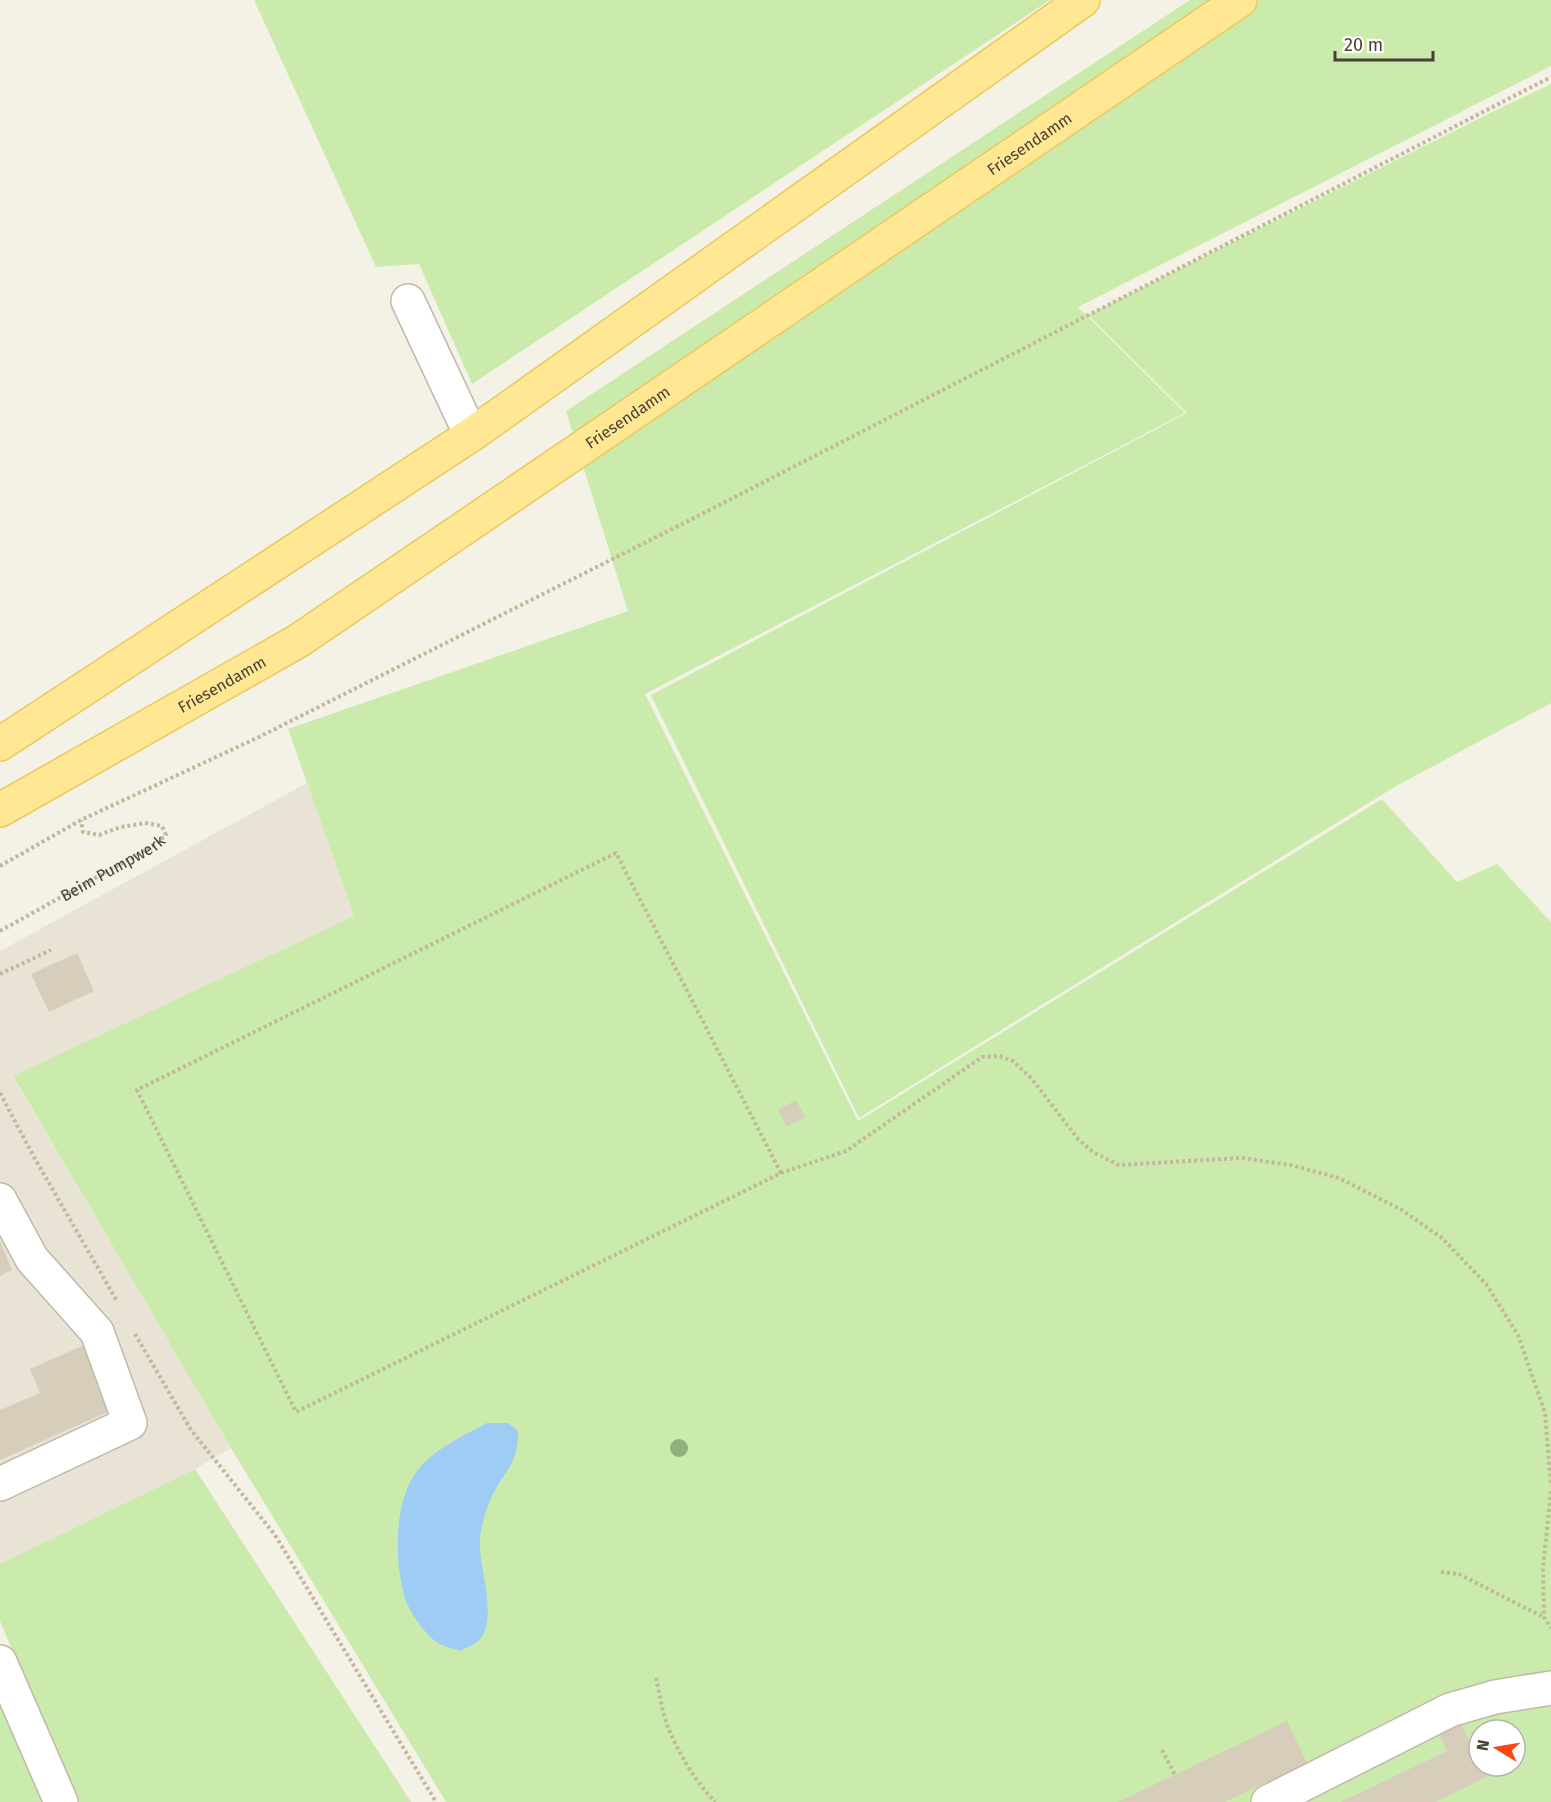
<svg xmlns="http://www.w3.org/2000/svg" width="1551" height="1802" font-family="'Fira Sans',sans-serif">
	<style>
		.residential { fill: #e8e3d4 }
		.green { fill: #cbebad; fill-rule: evenodd }
		.water { fill: #9fccf4 }
		.building { fill: #d6cdbb }
		.lines { fill: none; stroke-linecap: round; stroke-linejoin: round }
		.minor-casing { stroke: #c0b9a8; stroke-width: 36 }
		.major-casing { stroke: #eac95e; stroke-width: 36 }
		.path { stroke: #c3b799; stroke-width: 4; stroke-dasharray: 3 3; stroke-linecap: butt }
		.minor { stroke: #fff; stroke-width: 33 }
		.major { stroke: #ffe794; stroke-width: 33 }
		.tree { fill: #91b17c }
		.labels { text-anchor: middle; dominant-baseline: central; stroke-width: 5; stroke-linejoin: round; paint-order: stroke }
		.street-label { font-size: 16px; fill: #474135; stroke: #fff }
	</style>
	<rect width="100%" height="100%" fill="#f4f1e6"/>
	<!-- residential -->
	<polygon class="residential" points="307,783 354,916 13,1077 231,1448 195,1469 0,1564 0,951"/>
	<!-- green -->
	<g class="green">
		<polygon points="254,0 1050,0 472,384 419,264 376,267"/>
		<path d="M1190,0H1551V66L1078,307L1185,413L645,694L858,1121L1382,799L1457,882L1497,864L1551,922V1802H446L231,1448L13,1076L354,916L288,729L628,611L566,411ZM1479,1730H1515V1766H1479Z"/>
		<polygon points="1551,84 1551,703 1396,786 859,1118 651,695 1187,413 1088,315 1500,108"/>
		<polygon points="195,1469 411,1802 77,1802 0,1621 0,1564"/>
		<polygon points="0,1698 47,1802 0,1802"/>
	</g>
	<!-- water -->
	<path class="water" d="M487,1423H508L518,1431C519,1464 503,1472 491,1498C485,1512 480,1529 480,1543C479,1570 500,1623 477,1642C472,1646 465,1648 460,1651C452,1648 441,1646 435,1641C421,1629 407,1609 403,1591C394,1553 394,1495 422,1465C440,1446 465,1435 487,1423Z"/>
	<!-- building -->
	<g class="building">
		<polygon points="77,953 94,991 49,1012 31,974"/>
		<polygon points="796,1100 805,1117 787,1127 778,1110"/>
		<polygon points="0,1241 12,1270 0,1276"/>
		<polygon points="84,1345 112,1410 0,1460 0,1410 40,1393 30,1369"/>
		<polygon points="1287,1721 1307,1763 1225,1802 1118,1802"/>
		<polygon points="1461,1724 1479,1760 1479,1766 1482,1766 1487,1777 1436,1802 1341,1802 1447,1751 1439,1734"/>
	</g>
	<g class="lines">
		<defs>
			<g id="minor">
				<polyline points="408,301 471,435"/>
				<polyline points="0,1200 32,1259 97,1332 130,1423 0,1484"/>
				<polyline points="0,1662 61,1802"/>
				<polyline points="1268,1802 1450,1710 1495,1697 1551,1688"/>
			</g>
			<g id="major">
				<polyline points="0,744 471,435 1083,0"/>
				<path id="s2" d="M0,810L298,641L1240,0"/>
			</g>
		</defs>
		<!-- minor casing -->
		<use href="#minor" class="minor-casing"/>
		<!-- major casing -->
		<use href="#major" class="major-casing"/>
		<!-- path -->
		<g class="path">
			<polyline points="0,866 81,820 259,737 694,518 1551,77"/>
			<path id="s1" d="M0,931L153,846L166,835L162,826L145,823L121,827L99,835L83,832L81,820"/>
			<polyline points="0,974 51,950"/>
			<polyline points="0,1093 34,1157 117,1301"/>
			<polyline points="781,1173 616,853 137,1090 296,1412 781,1173 846,1151 982,1057 999,1056 1013,1061 1032,1079 1078,1139 1093,1152 1119,1165 1241,1158 1291,1165 1339,1178 1402,1210 1442,1238 1486,1284 1518,1335 1545,1413 1551,1486"/>
			<polyline points="135,1334 191,1430 275,1535 436,1802"/>
			<polyline points="1551,1491 1543,1568 1544,1617 1551,1628"/>
			<polyline points="1441,1572 1459,1574 1543,1617"/>
			<path d="M656,1678C660,1694 662,1712 668,1727C678,1753 696,1782 715,1802"/>
			<polyline points="1162,1750 1175,1775"/>
		</g>
		<!-- minor -->
		<use href="#minor" class="minor"/>
		<!-- major -->
		<use href="#major" class="major"/>
	</g>
	<!-- trees -->
	<circle class="tree" cx="679" cy="1448" r="9"/>
	<g class="labels">
		<!-- street labels -->
		<g class="street-label">
			<text stroke="none"><textPath href="#s2" startOffset="1227">Friesendamm</textPath></text>
			<text stroke="none"><textPath href="#s2" startOffset="741">Friesendamm</textPath></text>
			<text stroke="none"><textPath href="#s2" startOffset="255">Friesendamm</textPath></text>
			<text stroke="none"><textPath href="#s1" startOffset="129">Beim Pumpwerk</textPath></text>
		</g>
	</g>
	<!-- north arrow -->
	<g transform="translate(1497 1748) rotate(281)"><circle r="28" fill="#ffffff" stroke="#b5b3ae" stroke-width="1.5"/>
	<path d="M0-4.5L10 22L0 15L-10 22Z" fill="#ff4512"/>
	<text y="-9" font-size="16" font-weight="bold" text-anchor="middle" fill="#474135">N</text>
	</g>
	<!-- scale -->
	<path d="M1335 51v9h98v-9" fill="none" stroke="#474135" stroke-width="3"/>
	<text x="1344" y="51" font-size="18" fill="#474135" stroke="#ffffff" stroke-width="4.5" paint-order="stroke">20 m</text>
</svg>
